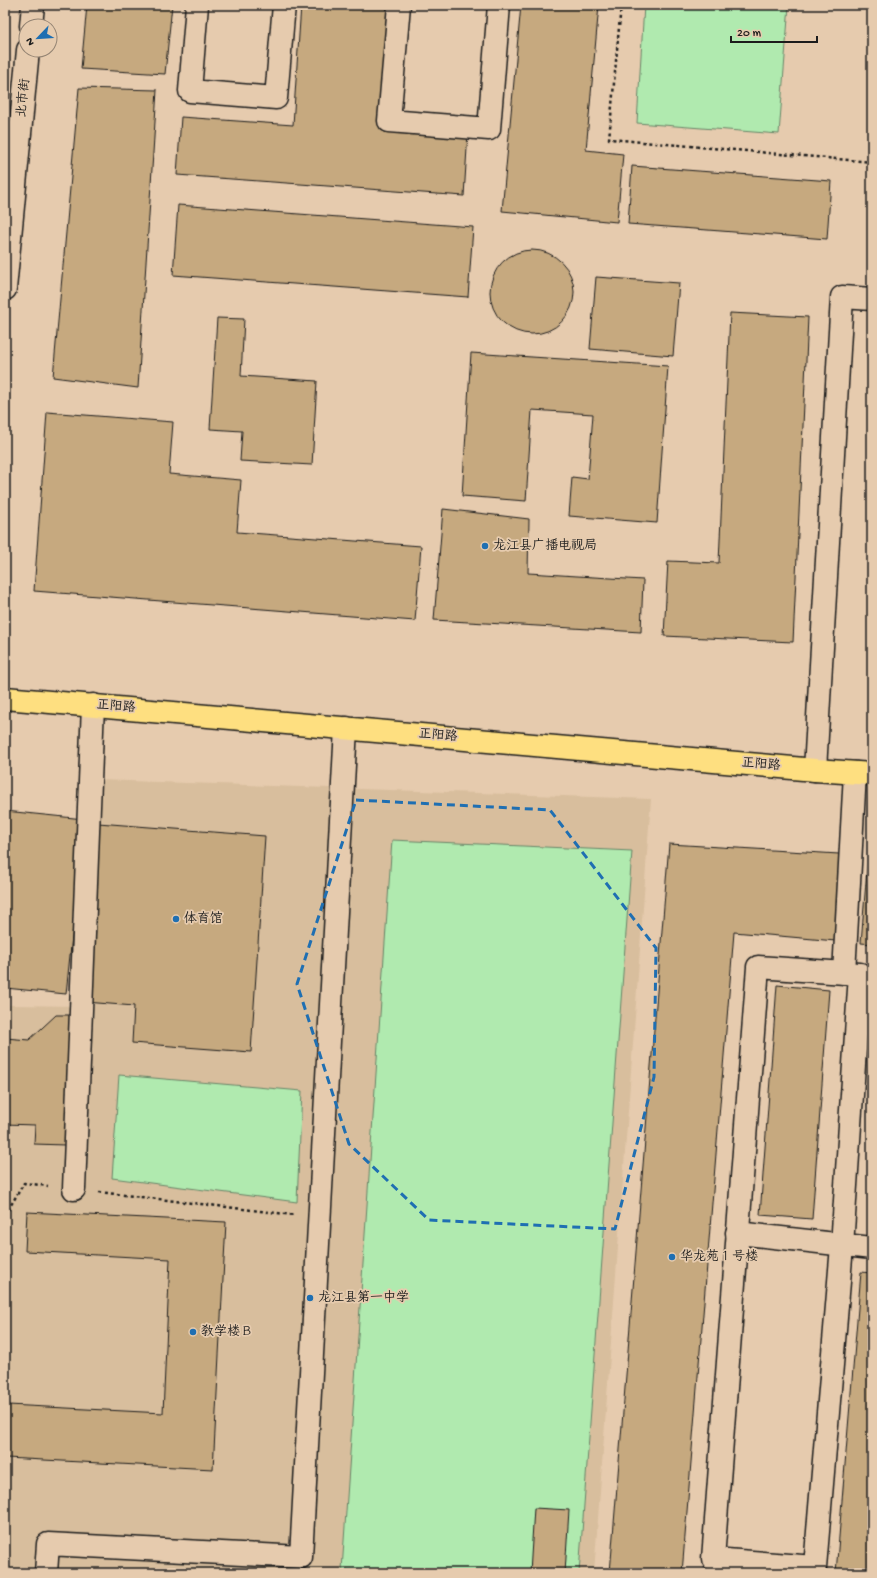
<svg xmlns="http://www.w3.org/2000/svg" width="877" height="1578" font-family="'Gochi Hand','LXGW WenKai TC',sans-serif">
	<style>
		.built { fill: #d8be9d }
		.green { fill: #b0eaaf; stroke: #668366 }
		.building { fill: #c6a97f; stroke: #1c1c1c }
		.lines { fill: none; stroke-linecap: round; stroke-linejoin: round }
		.street-casing { stroke: #1c1c1c; stroke-width: 25 }
		.secondary-casing { stroke: #1c1c1c; stroke-width: 25 }
		.primary-casing { stroke: #1c1c1c; stroke-width: 25 }
		.path { stroke: #1c1c1c; stroke-width: 2.5; stroke-dasharray: 3 3; stroke-linecap: butt }
		.street { stroke: #e6cbae; stroke-width: 22 }
		.secondary { stroke: #e6cbae; stroke-width: 22 }
		.primary { stroke: #fedf80; stroke-width: 22 }
		.marked { fill: none; stroke: #1f6fb2; stroke-width: 3; stroke-dasharray: 8 5; stroke-linejoin: round }
		.poi-dot { fill: #1f6fb2; stroke: #e6cbae; stroke-width: 1.5 }
		.labels { text-anchor: middle; dominant-baseline: central; stroke-width: 3.5; stroke-linejoin: round; paint-order: stroke }
		.street-label { font-size: 13px; fill: #1c1c1c; stroke: #e6cbae }
		.poi-label { font-size: 13px; fill: #1c1c1c; stroke: #e6cbae; text-anchor: start }
	</style>
	<rect width="100%" height="100%" fill="#e6cbae"/>
	<filter id="ink" filterUnits="userSpaceOnUse"><feTurbulence type="fractalNoise" baseFrequency=".025" numOctaves="2"/><feDisplacementMap in="SourceGraphic" scale="8" xChannelSelector="R" yChannelSelector="G"/><feConvolveMatrix kernelMatrix="1 2 1 2 8 2 1 2 1" color-interpolation-filters="sRGB"/></filter>
	<g filter="url(#ink)">
		<!-- built -->
		<polygon class="built" points="99,780 651,799 594,1573 5,1573 5,1023 9,1005 81,1006"/>
		<!-- green -->
		<g class="green">
			<polygon points="644,5 789,5 779,134 637,123"/>
			<polygon points="392,840 632,851 579,1573 366,1573 342,1570"/>
			<polygon points="119,1075 302,1091 297,1202 112,1178"/>
		</g>
		<!-- building -->
		<g class="building">
			<polygon points="87,5 172,5 165,74 81,69"/>
			<polygon points="301,5 388,5 380,125 468,132 464,196 177,175 181,117 293,125"/>
			<polygon points="521,5 599,5 586,150 623,154 617,222 502,211"/>
			<polygon points="79,88 157,90 138,388 53,377"/>
			<polygon points="632,166 831,181 827,239 628,224"/>
			<polygon points="178,205 473,227 468,297 173,275"/>
			<circle cx="532" cy="292" r="42"/>
			<polygon points="596,277 679,283 673,356 590,349"/>
			<polygon points="730,313 808,317 793,642 664,636 668,561 719,563"/>
			<polygon points="217,318 244,319 241,376 317,381 312,465 240,461 242,431 210,429"/>
			<polygon points="471,353 668,366 657,523 569,516 572,477 588,479 593,414 532,410 526,501 462,496"/>
			<polygon points="47,412 173,422 169,474 241,480 237,532 421,546 415,621 34,591"/>
			<polygon points="443,509 529,519 528,573 643,580 641,632 434,620"/>
			<polygon points="5,811 84,819 66,994 5,988"/>
			<polygon points="98,823 265,836 251,1052 132,1043 134,1006 86,1002"/>
			<polygon points="669,844 839,854 836,941 734,932 682,1573 610,1573"/>
			<polygon points="868,857 872,858 872,944 861,943"/>
			<polygon points="777,985 829,990 812,1219 760,1215"/>
			<polygon points="56,1015 72,1015 65,1145 34,1144 35,1125 5,1124 5,1038 29,1040"/>
			<polygon points="872,1209 872,1231 870,1231"/>
			<polygon points="27,1212 226,1222 213,1469 6,1458 8,1405 163,1413 170,1259 25,1251"/>
			<polygon points="861,1272 872,1273 872,1573 836,1573"/>
			<polygon points="534,1508 569,1510 565,1573 530,1573"/>
		</g>
		<g class="lines">
			<defs>
				<g id="street">
					<polyline points="197,5 190,91 276,98 284,5"/>
					<polyline points="399,5 389,121 489,129 499,5"/>
					<polyline points="815,770 842,297 872,299"/>
					<polygon points="758,967 860,974 842,1246 815,1567 713,1559"/>
					<polyline points="844,973 855,773"/>
					<polyline points="74,1189 93,705"/>
					<polyline points="737,1233 872,1248"/>
					<polyline points="46,1573 48,1544 301,1557 346,728"/>
				</g>
				<g id="secondary">
					<polyline points="31,26 33,5"/>
					<polyline points="5,289 28,50"/>
				</g>
				<polyline id="primary" points="5,698 815,770 872,774"/>
			</defs>
			<!-- street casing -->
			<use href="#street" class="street-casing"/>
			<!-- secondary casing -->
			<use href="#secondary" class="secondary-casing"/>
			<!-- primary casing -->
			<use href="#primary" class="primary-casing"/>
			<!-- path -->
			<g class="path">
				<polyline points="621,5 609,139 872,162"/>
				<polyline points="99,1192 294,1215"/>
				<polyline points="5,1215 24,1183 48,1186"/>
			</g>
			<!-- street -->
			<use href="#street" class="street"/>
			<!-- secondary -->
			<use href="#secondary" class="secondary"/>
			<!-- primary -->
			<use href="#primary" class="primary"/>
		</g>
	</g>
	<!-- marked area -->
	<path class="marked" d="M356,800L550,810L656,948L654,1077L615,1229L429,1220L349,1144L297,984Z"/>
	<!-- markers -->
	<g class="poi-dot">
		<circle cx="485" cy="546" r="4"/>
		<circle cx="176" cy="919" r="4"/>
		<circle cx="672" cy="1257" r="4"/>
		<circle cx="310" cy="1298" r="4"/>
		<circle cx="193" cy="1332" r="4"/>
	</g>
	<g class="labels">
		<!-- street labels -->
		<g class="street-label">
			<text transform="translate(24 98) rotate(-84)">北市街</text>
			<text transform="translate(116 707) rotate(5)">正阳路</text>
			<text transform="translate(438 736) rotate(5)">正阳路</text>
			<text transform="translate(761 765) rotate(5)">正阳路</text>
		</g>
		<!-- poi labels -->
		<g class="poi-label">
			<text x="493" y="546">龙江县广播电视局</text>
			<text x="184" y="919">体育馆</text>
			<text x="680" y="1257">华龙苑１号楼</text>
			<text x="318" y="1298">龙江县第一中学</text>
			<text x="201" y="1332">教学楼Ｂ</text>
		</g>
	</g>
	<!-- margin -->
	<rect width="877" height="1578" fill="none" stroke="#e6cbae" stroke-width="20"/>
	<rect x="10" y="10" width="857" height="1558" fill="none" stroke="#1c1c1c" stroke-width="1.5" filter="url(#ink)"/>
	<!-- north arrow -->
	<g transform="translate(38 38) rotate(245)"><circle r="19" fill="#e6cbae" stroke="#958574"/>
	<path d="M0-3L7 15L0 10L-7 15Z" fill="#1f6fb2"/>
	<text y="-6" font-size="11" font-weight="bold" text-anchor="middle" fill="#1c1c1c">N</text>
	</g>
	<!-- scale -->
	<path d="M731 36v6h86v-6" fill="none" stroke="#1c1c1c" stroke-width="2"/>
	<text x="737" y="36" font-size="12" fill="#1c1c1c" stroke="#e6cbae" stroke-width="3" paint-order="stroke">20 m</text>
</svg>
